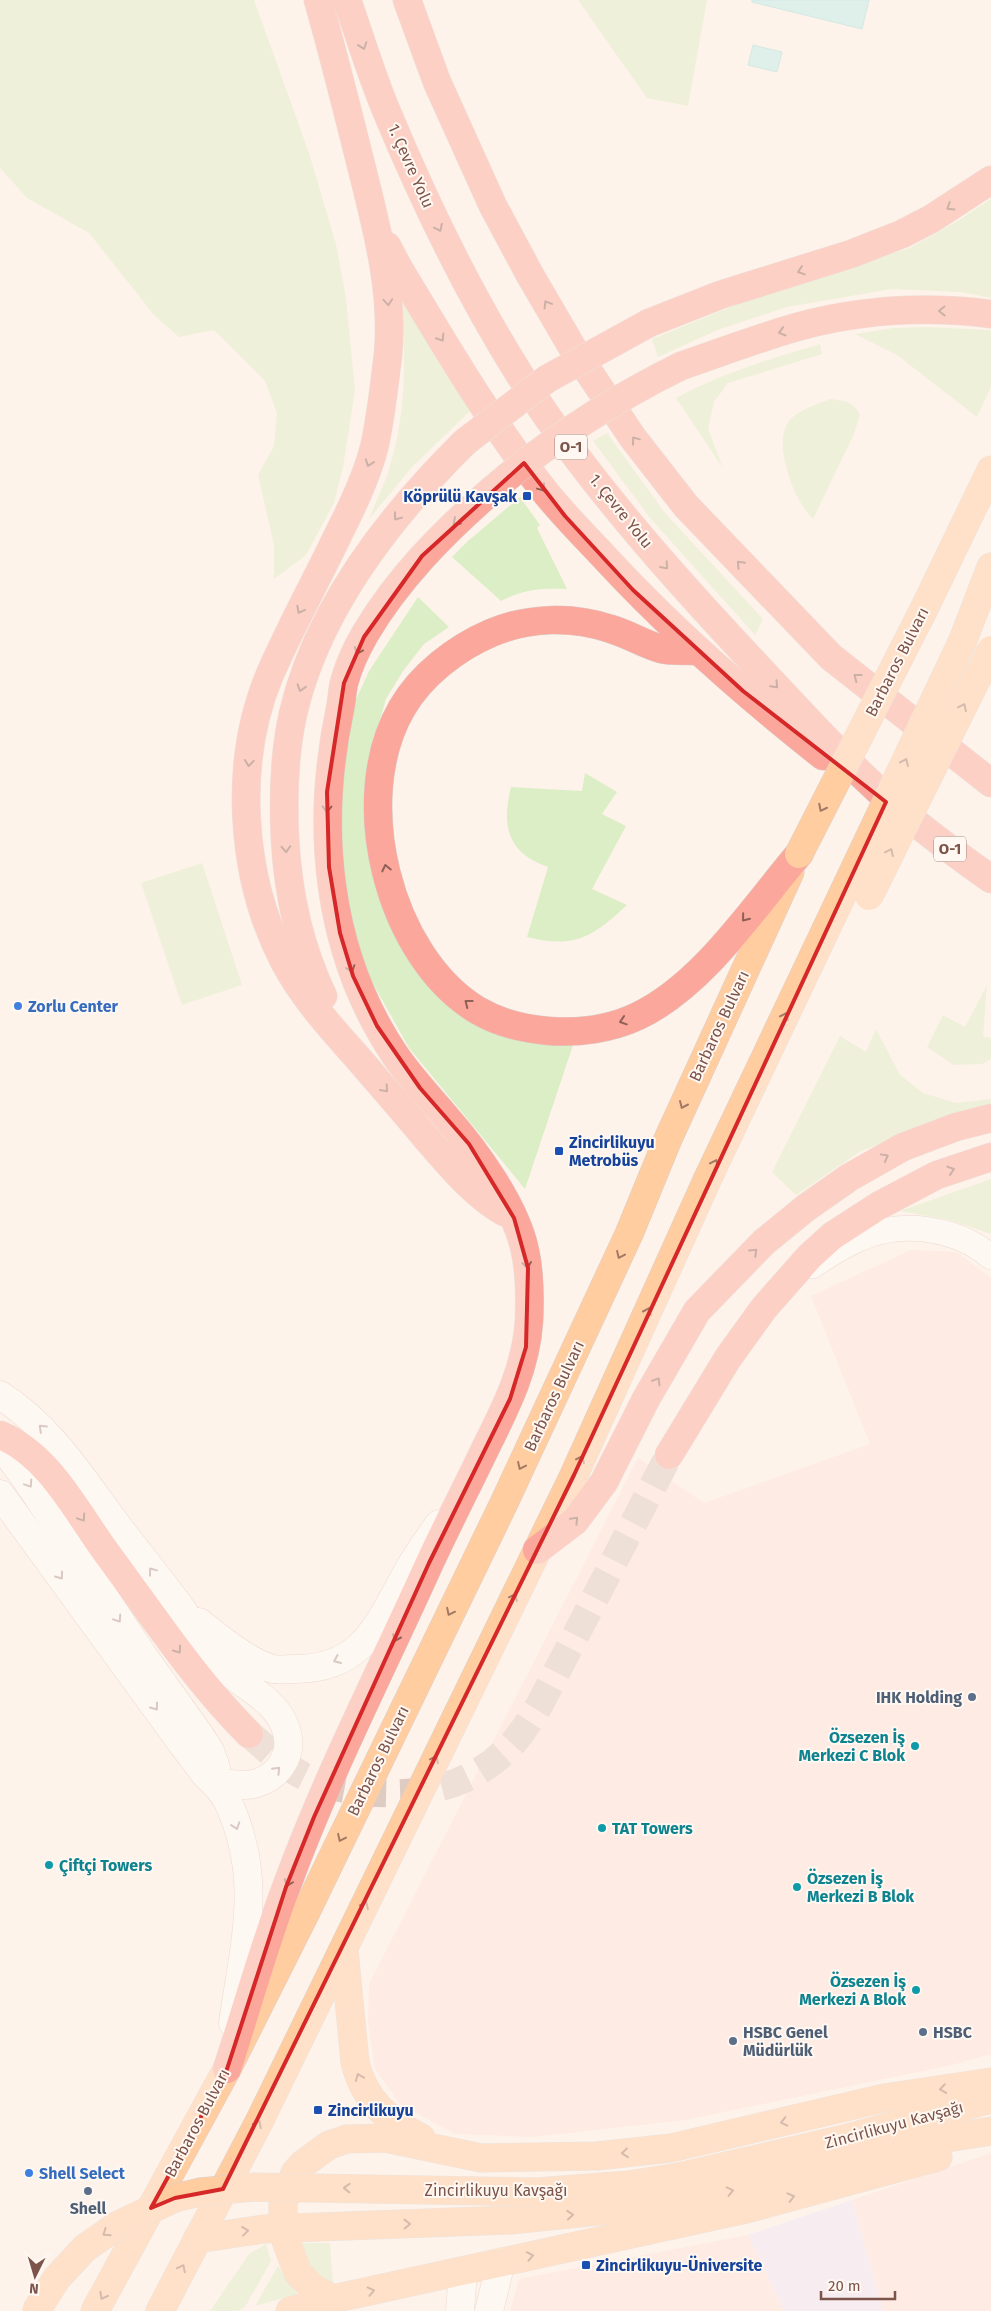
<svg xmlns="http://www.w3.org/2000/svg" width="991" height="2311" font-family="'Fira Sans',sans-serif">
	<style>
		.commercial { fill: #ffe2dd }
		.education { fill: #f0e6fb }
		.green { fill: #dceec6 }
		.water { fill: #bbeaea; stroke: #a1dddd }
		.lines { fill: none; stroke-linecap: round; stroke-linejoin: round }
		.highway-tunnel { stroke: #decbc2; stroke-width: 28; stroke-dasharray: 28 14; stroke-linecap: butt }
		.street-casing { stroke: #d4bbb0; stroke-width: 26 }
		.secondary-casing { stroke: #dabcb0; stroke-width: 29 }
		.primary-casing { stroke: #dacfcc; stroke-width: 29 }
		.highway-casing { stroke: #dacfcc; stroke-width: 29 }
		.street { stroke: #fff; stroke-width: 25 }
		.secondary { stroke: #fff; stroke-width: 28 }
		.primary { stroke: #ffcda0; stroke-width: 28 }
		.highway { stroke: #fca79c; stroke-width: 28 }
		.primary-bridge-casing { stroke: #dacfcc; stroke-width: 29; stroke-linecap: butt }
		.highway-bridge-casing { stroke: #dacfcc; stroke-width: 29; stroke-linecap: butt }
		.primary-bridge { stroke: #ffcda0; stroke-width: 28 }
		.highway-bridge { stroke: #fca79c; stroke-width: 28 }
		.oneway { stroke: #8f6056 }
		.oneway2 { stroke: #a37864 }
		.oneway3 { stroke: #b09892 }
		.marked { fill: none; stroke: #d62828; stroke-width: 4; stroke-linejoin: round }
		.transit-dot { fill: #1a4fb4; stroke: #fff8f2; stroke-width: 2 }
		.shop-dot { fill: #3f7fe0; stroke: #fff8f2; stroke-width: 2 }
		.service-dot { fill: #5c6f8a; stroke: #fff8f2; stroke-width: 2 }
		.culture-dot { fill: #0f9aa8; stroke: #fff8f2; stroke-width: 2 }
		.labels { text-anchor: middle; dominant-baseline: central; stroke-width: 4; stroke-linejoin: round; paint-order: stroke }
		.shield { fill: #fff8f2; stroke: #a3857c; stroke-width: 1 }
		.shield-label { font-size: 15px; font-weight: bold; fill: #7c544a }
		.street-label { font-size: 16px; fill: #7c544a; stroke: #fff8f2 }
		.transit-label { font-size: 16px; font-weight: bold; fill: #164399; stroke: #fff8f2; text-anchor: start }
		.shop-label { font-size: 16px; font-weight: bold; fill: #366cbe; stroke: #fff8f2; text-anchor: start }
		.service-label { font-size: 16px; font-weight: bold; fill: #4e5e75; stroke: #fff8f2; text-anchor: start }
		.culture-label { font-size: 16px; font-weight: bold; fill: #0d838f; stroke: #fff8f2; text-anchor: start }
	</style>
	<rect width="100%" height="100%" fill="#fef3ea"/>
	<!-- commercial -->
	<g class="commercial">
		<polygon points="911,1250 957,1252 991,1278 991,2054 952,2065 686,2120 533,2137 455,2134 400,2104 375,2069 368,2022 369,1984 638,1458 704,1503 870,1444 811,1296"/>
		<polygon points="991,2153 991,2311 883,2311 852,2200"/>
		<polygon points="748,2235 784,2311 510,2311 519,2279"/>
	</g>
	<!-- education -->
	<polygon class="education" points="852,2200 883,2311 784,2311 748,2235"/>
	<!-- green -->
	<g class="green">
		<polygon points="0,0 254,0 309,153 336,244 346,298 355,390 343,467 334,503 306,555 274,579 274,545 258,475 274,446 277,413 265,381 214,330 179,337 154,315 89,233 27,198 0,168"/>
		<polygon points="578,0 707,0 688,106 647,98"/>
		<polygon points="991,199 991,298 961,292 892,289 787,307 720,329 658,357 652,339 772,290 910,248 959,220"/>
		<path d="M402,299L471,410L412,467L369,519C376,501 385,484 390,466C407,411 405,355 402,299Z"/>
		<polygon points="926,327 991,330 991,387 977,417 897,355 855,334 893,328"/>
		<path d="M820,344L822,354L728,383L714,402L708,429L723,468L676,398C722,373 770,359 820,344Z"/>
		<path d="M830,399C845,401 853,401 860,415L853,436L813,519C794,501 772,444 789,421C798,410 818,404 830,399Z"/>
		<polygon points="607,433 665,513 763,619 755,635 651,519 593,441"/>
		<path d="M520,497L540,525L537,528L567,589C541,588 525,589 501,601L452,557L468,541Z"/>
		<polygon points="418,597 449,627 424,644 403,671 386,699 376,733 370,784 422,971 574,1042 525,1189 409,1048 367,973 342,893 338,802 354,704 369,671"/>
		<path d="M585,773L617,792L602,814L626,826L592,889L627,905C593,937 574,949 527,937L548,867C508,853 501,827 511,787L582,791Z"/>
		<polygon points="202,863 242,985 182,1005 141,883"/>
		<polygon points="987,985 983,1037 991,1038 991,1059 982,1064 954,1065 927,1047 943,1015 965,1027"/>
		<polygon points="876,1029 900,1075 923,1093 956,1103 991,1099 991,1105 959,1113 861,1151 796,1195 772,1172 840,1036 866,1052"/>
		<polygon points="991,1179 991,1234 950,1220 900,1211"/>
		<path d="M297,2243H330L333,2283C307,2274 308,2266 297,2243Z"/>
		<polygon points="266,2244 271,2261 245,2307 238,2311 210,2311 249,2254"/>
		<polygon points="278,2266 297,2294 255,2306"/>
	</g>
	<!-- water -->
	<g class="water">
		<polygon points="752,0 869,0 862,29 752,2"/>
		<polygon points="753,45 782,52 777,72 748,65"/>
	</g>
	<g class="lines">
		<!-- highway-tunnel -->
		<path class="highway-tunnel" d="M249,1734C263,1745 277,1760 293,1770C314,1784 341,1789 365,1792C422,1798 475,1786 514,1742C524,1730 532,1717 540,1704L669,1455"/>
		<defs>
			<path id="street" d="M812,1266C827,1256 842,1246 859,1239C901,1220 956,1227 991,1257"/>
			<g id="secondary">
				<path d="M0,1395C49,1426 80,1475 114,1521C136,1551 161,1580 183,1611C194,1628 204,1647 217,1661C239,1686 279,1698 287,1733C293,1755 278,1777 257,1783C244,1787 229,1784 215,1782"/>
				<polyline points="0,1444 28,1482 142,1654 199,1734 210,1751 216,1768"/>
				<path d="M0,1494L183,1745C190,1754 197,1764 204,1773C213,1783 222,1789 228,1802C264,1879 244,1944 233,2023"/>
				<path d="M199,1622C218,1637 249,1663 273,1669C279,1670 288,1669 295,1669C361,1669 377,1627 404,1578C414,1559 427,1541 439,1524"/>
				<polyline points="460,2311 463,2271"/>
				<polyline points="489,2311 501,2262"/>
			</g>
			<g id="primary">
				<polyline points="924,609 991,470"/>
				<polyline points="963,640 991,567"/>
				<path d="M344,1950L355,2062C364,2100 388,2121 421,2138"/>
				<polyline points="536,2192 628,2185 679,2177 844,2139 991,2099"/>
				<polyline points="197,2239 264,2229 511,2220 647,2206 722,2193 928,2141 991,2131"/>
				<polyline points="333,2299 313,2288 298,2273 286,2241 283,2229 283,2202 295,2173 303,2164 329,2145 347,2139 385,2138 481,2158 597,2156 671,2148 884,2098 991,2082"/>
				<polyline points="95,2311 227,2069 306,1912 504,1503 629,1234 668,1139 790,872"/>
				<polyline points="160,2311 260,2120 574,1475 708,1178 847,885"/>
				<polyline points="290,2311 333,2299 746,2209 938,2157"/>
			</g>
			<g id="highway">
				<path d="M318,0C334,56 348,113 362,169C377,229 394,292 388,355C384,386 381,418 374,448C366,478 352,507 338,535C316,581 291,626 270,674C233,762 240,876 284,961C303,997 330,1027 357,1057C380,1084 404,1111 427,1139C450,1165 474,1195 504,1212"/>
				<path d="M347,0C360,37 371,74 386,110C430,216 481,320 546,415C609,505 682,586 757,666C806,718 855,773 911,819C937,840 964,860 991,879"/>
				<polyline points="407,0 437,82 493,206 530,275 572,347 633,438 686,506 831,657 991,783"/>
				<path d="M387,246L398,267C443,342 488,419 542,488C562,514 586,537 608,561C674,632 747,696 823,756"/>
				<polyline points="649,323 720,295 851,254 902,234 931,219 991,180"/>
				<path d="M681,366C719,353 758,338 797,327C859,310 927,306 991,314"/>
				<path d="M699,651C687,650 672,652 661,649C644,644 628,634 611,629C572,616 529,617 491,633C456,648 421,675 402,708C349,798 388,956 477,1010C499,1023 524,1029 549,1031C578,1033 611,1029 638,1016C703,985 753,908 799,854"/>
				<path d="M323,996C299,946 288,894 285,839C283,798 284,754 293,714C317,609 389,517 465,442"/>
				<path d="M0,1435C49,1455 76,1511 106,1552C152,1614 194,1679 249,1734"/>
				<polyline points="669,1455 728,1358 764,1308 809,1257 832,1236 880,1205 937,1175 991,1157"/>
				<polyline points="537,1550 575,1521 604,1482 646,1399 697,1311 764,1242 807,1207 850,1177 903,1147 956,1127 991,1118"/>
				<path d="M227,2069C247,2008 264,1945 287,1885C326,1778 379,1675 426,1571C445,1529 467,1487 487,1445C507,1405 526,1367 529,1321C530,1298 530,1273 525,1251C516,1206 475,1150 445,1116C428,1096 410,1077 395,1055C326,952 315,827 340,709C342,700 342,691 344,683C348,667 357,648 365,634C398,578 443,533 492,490"/>
			</g>
		</defs>
		<!-- street casing -->
		<use href="#street" class="street-casing"/>
		<!-- secondary casing -->
		<use href="#secondary" class="secondary-casing"/>
		<!-- primary casing -->
		<use href="#primary" class="primary-casing"/>
		<!-- highway casing -->
		<use href="#highway" class="highway-casing"/>
		<!-- street -->
		<use href="#street" class="street"/>
		<!-- secondary -->
		<use href="#secondary" class="secondary"/>
		<!-- primary -->
		<use href="#primary" class="primary"/>
		<!-- highway -->
		<use href="#highway" class="highway"/>
		<defs>
			<g id="primary-bridge">
				<polyline points="799,854 924,609"/>
				<polyline points="847,885 963,640"/>
				<polyline points="869,896 991,650"/>
				<polyline points="36,2311 57,2278 85,2248 118,2225 175,2198 200,2192 255,2187 536,2192"/>
			</g>
			<g id="highway-bridge">
				<polyline points="465,442 547,379 649,323"/>
				<path d="M492,490C550,440 612,400 681,366"/>
			</g>
		</defs>
		<!-- primary-bridge casing -->
		<use href="#primary-bridge" class="primary-bridge-casing"/>
		<!-- highway-bridge casing -->
		<use href="#highway-bridge" class="highway-bridge-casing"/>
		<!-- primary-bridge -->
		<use href="#primary-bridge" class="primary-bridge"/>
		<!-- highway-bridge -->
		<use href="#highway-bridge" class="highway-bridge"/>
	</g>
	<!-- one-way arrows -->
	<defs><path id="oneway-chevron" d="M-2-3.5L2.5 0L-2 3.5" fill="none" stroke-width="1.6" stroke-linecap="round" stroke-linejoin="round" transform="scale(1.25)"/></defs>
	<g class="oneway">
		<use href="#oneway-chevron" transform="translate(363 46) rotate(71)"/>
		<use href="#oneway-chevron" transform="translate(950 207) rotate(148)"/>
		<use href="#oneway-chevron" transform="translate(439 228) rotate(64)"/>
		<use href="#oneway-chevron" transform="translate(801 271) rotate(162)"/>
		<use href="#oneway-chevron" transform="translate(388 302) rotate(86)"/>
		<use href="#oneway-chevron" transform="translate(547 304) rotate(-121)"/>
		<use href="#oneway-chevron" transform="translate(942 311) rotate(179)"/>
		<use href="#oneway-chevron" transform="translate(782 332) rotate(163)"/>
		<use href="#oneway-chevron" transform="translate(441 338) rotate(58)"/>
		<use href="#oneway-chevron" transform="translate(635 440) rotate(-127)"/>
		<use href="#oneway-chevron" transform="translate(369 463) rotate(110)"/>
		<use href="#oneway-chevron" transform="translate(542 488) rotate(53)"/>
		<use href="#oneway-chevron" transform="translate(397 517) rotate(127)"/>
		<use href="#oneway-chevron" transform="translate(456 522) rotate(138)"/>
		<use href="#oneway-chevron" transform="translate(740 564) rotate(-133)"/>
		<use href="#oneway-chevron" transform="translate(665 566) rotate(49)"/>
		<use href="#oneway-chevron" transform="translate(300 610) rotate(118)"/>
		<use href="#oneway-chevron" transform="translate(358 651) rotate(113)"/>
		<use href="#oneway-chevron" transform="translate(857 677) rotate(-142)"/>
		<use href="#oneway-chevron" transform="translate(775 685) rotate(47)"/>
		<use href="#oneway-chevron" transform="translate(301 688) rotate(107)"/>
		<use href="#oneway-chevron" transform="translate(249 763) rotate(96)"/>
		<use href="#oneway-chevron" transform="translate(327 809) rotate(91)"/>
		<use href="#oneway-chevron" transform="translate(286 849) rotate(87)"/>
		<use href="#oneway-chevron" transform="translate(386 868) rotate(-103)"/>
		<use href="#oneway-chevron" transform="translate(745 918) rotate(129)"/>
		<use href="#oneway-chevron" transform="translate(351 969) rotate(72)"/>
		<use href="#oneway-chevron" transform="translate(468 1003) rotate(-142)"/>
		<use href="#oneway-chevron" transform="translate(623 1021) rotate(162)"/>
		<use href="#oneway-chevron" transform="translate(385 1089) rotate(49)"/>
		<use href="#oneway-chevron" transform="translate(885 1157) rotate(-29)"/>
		<use href="#oneway-chevron" transform="translate(951 1170) rotate(-18)"/>
		<use href="#oneway-chevron" transform="translate(754 1252) rotate(-44)"/>
		<use href="#oneway-chevron" transform="translate(527 1265) rotate(83)"/>
		<use href="#oneway-chevron" transform="translate(657 1381) rotate(-59)"/>
		<use href="#oneway-chevron" transform="translate(82 1518) rotate(56)"/>
		<use href="#oneway-chevron" transform="translate(575 1520) rotate(-46)"/>
		<use href="#oneway-chevron" transform="translate(396 1638) rotate(114)"/>
		<use href="#oneway-chevron" transform="translate(178 1650) rotate(54)"/>
		<use href="#oneway-chevron" transform="translate(288 1883) rotate(111)"/>
	</g>
	<g class="oneway2">
		<use href="#oneway-chevron" transform="translate(963 707) rotate(-64)"/>
		<use href="#oneway-chevron" transform="translate(905 762) rotate(-65)"/>
		<use href="#oneway-chevron" transform="translate(822 808) rotate(117)"/>
		<use href="#oneway-chevron" transform="translate(890 852) rotate(-64)"/>
		<use href="#oneway-chevron" transform="translate(785 1016) rotate(-65)"/>
		<use href="#oneway-chevron" transform="translate(683 1105) rotate(114)"/>
		<use href="#oneway-chevron" transform="translate(715 1163) rotate(-65)"/>
		<use href="#oneway-chevron" transform="translate(620 1255) rotate(115)"/>
		<use href="#oneway-chevron" transform="translate(648 1311) rotate(-66)"/>
		<use href="#oneway-chevron" transform="translate(581 1459) rotate(-65)"/>
		<use href="#oneway-chevron" transform="translate(521 1466) rotate(115)"/>
		<use href="#oneway-chevron" transform="translate(514 1597) rotate(-64)"/>
		<use href="#oneway-chevron" transform="translate(450 1612) rotate(116)"/>
		<use href="#oneway-chevron" transform="translate(435 1759) rotate(-65)"/>
		<use href="#oneway-chevron" transform="translate(341 1838) rotate(115)"/>
		<use href="#oneway-chevron" transform="translate(365 1905) rotate(-65)"/>
		<use href="#oneway-chevron" transform="translate(359 2077) rotate(-112)"/>
		<use href="#oneway-chevron" transform="translate(943 2089) rotate(171)"/>
		<use href="#oneway-chevron" transform="translate(784 2122) rotate(167)"/>
		<use href="#oneway-chevron" transform="translate(258 2124) rotate(-63)"/>
		<use href="#oneway-chevron" transform="translate(625 2153) rotate(174)"/>
		<use href="#oneway-chevron" transform="translate(347 2188) rotate(-178)"/>
		<use href="#oneway-chevron" transform="translate(730 2191) rotate(-13)"/>
		<use href="#oneway-chevron" transform="translate(791 2197) rotate(-14)"/>
		<use href="#oneway-chevron" transform="translate(570 2215) rotate(-4)"/>
		<use href="#oneway-chevron" transform="translate(407 2224) rotate(-1)"/>
		<use href="#oneway-chevron" transform="translate(245 2231) rotate(-7)"/>
		<use href="#oneway-chevron" transform="translate(106 2233) rotate(145)"/>
		<use href="#oneway-chevron" transform="translate(530 2256) rotate(-11)"/>
		<use href="#oneway-chevron" transform="translate(182 2268) rotate(-63)"/>
		<use href="#oneway-chevron" transform="translate(371 2291) rotate(-13)"/>
		<use href="#oneway-chevron" transform="translate(103 2296) rotate(118)"/>
	</g>
	<g class="oneway3">
		<use href="#oneway-chevron" transform="translate(42 1428) rotate(-137)"/>
		<use href="#oneway-chevron" transform="translate(29 1484) rotate(56)"/>
		<use href="#oneway-chevron" transform="translate(152 1571) rotate(-127)"/>
		<use href="#oneway-chevron" transform="translate(60 1576) rotate(54)"/>
		<use href="#oneway-chevron" transform="translate(118 1619) rotate(56)"/>
		<use href="#oneway-chevron" transform="translate(337 1660) rotate(156)"/>
		<use href="#oneway-chevron" transform="translate(155 1707) rotate(54)"/>
		<use href="#oneway-chevron" transform="translate(277 1770) rotate(-46)"/>
		<use href="#oneway-chevron" transform="translate(236 1826) rotate(71)"/>
	</g>
	<!-- marked area -->
	<path d="M0 0H991V2311H0ZM524,463L565,516L633,590L743,691L886,802L574,1475L223,2189L175,2198L151,2208L227,2069L286,1887L314,1817L429,1563L510,1399L526,1347L528,1268L514,1218L469,1144L420,1088L377,1026L353,976L340,933L329,867L327,792L344,683L364,637L422,556Z" fill="#fef3ea" fill-opacity=".55" fill-rule="evenodd"/>
	<path class="marked" d="M524,463L565,516L633,590L743,691L886,802L574,1475L223,2189L175,2198L151,2208L227,2069L286,1887L314,1817L429,1563L510,1399L526,1347L528,1268L514,1218L469,1144L420,1088L377,1026L353,976L340,933L329,867L327,792L344,683L364,637L422,556Z"/>
	<!-- markers -->
	<g class="transit-dot">
		<rect x="522" y="491" width="10" height="10" rx="2.5"/>
		<rect x="554" y="1146" width="10" height="10" rx="2.5"/>
		<rect x="313" y="2105" width="10" height="10" rx="2.5"/>
		<rect x="581" y="2260" width="10" height="10" rx="2.5"/>
	</g>
	<g class="shop-dot">
		<circle cx="18" cy="1006" r="5"/>
		<circle cx="29" cy="2173" r="5"/>
	</g>
	<g class="service-dot">
		<circle cx="972" cy="1697" r="5"/>
		<circle cx="923" cy="2032" r="5"/>
		<circle cx="733" cy="2041" r="5"/>
		<circle cx="88" cy="2191" r="5"/>
	</g>
	<g class="culture-dot">
		<circle cx="915" cy="1746" r="5"/>
		<circle cx="602" cy="1828" r="5"/>
		<circle cx="49" cy="1865" r="5"/>
		<circle cx="797" cy="1887" r="5"/>
		<circle cx="916" cy="1990" r="5"/>
	</g>
	<g class="labels">
		<!-- shield labels -->
		<g class="shield">
			<rect x="555" y="434.5" width="32" height="25" rx="4"/>
			<rect x="934" y="836.5" width="32" height="25" rx="4"/>
		</g>
		<g class="shield-label">
			<text x="571" y="447">O-1</text>
			<text x="950" y="849">O-1</text>
		</g>
		<!-- street labels -->
		<g class="street-label">
			<text transform="translate(411 166) rotate(66)">1. Çevre Yolu</text>
			<text transform="translate(621 511) rotate(51)">1. Çevre Yolu</text>
			<text transform="translate(897 662) rotate(-63)">Barbaros Bulvarı</text>
			<text transform="translate(719 1026) rotate(-65)">Barbaros Bulvarı</text>
			<text transform="translate(554 1396) rotate(-65)">Barbaros Bulvarı</text>
			<text transform="translate(378 1761) rotate(-64)">Barbaros Bulvarı</text>
			<text transform="translate(197 2123) rotate(-62)">Barbaros Bulvarı</text>
			<text transform="translate(894 2125) rotate(-15)">Zincirlikuyu Kavşağı</text>
			<text x="496" y="2190">Zincirlikuyu Kavşağı</text>
		</g>
		<!-- transit labels -->
		<g class="transit-label">
			<text x="517" y="496" text-anchor="end">Köprülü Kavşak</text>
			<text x="569" y="1142">Zincirlikuyu<tspan x="569" dy="18">Metrobüs</tspan></text>
			<text x="328" y="2110">Zincirlikuyu</text>
			<text x="596" y="2265">Zincirlikuyu-Üniversite</text>
		</g>
		<!-- shop labels -->
		<g class="shop-label">
			<text x="28" y="1006">Zorlu Center</text>
			<text x="39" y="2173">Shell Select</text>
		</g>
		<!-- service labels -->
		<g class="service-label">
			<text x="962" y="1697" text-anchor="end">IHK Holding</text>
			<text x="743" y="2032">HSBC Genel<tspan x="743" dy="18">Müdürlük</tspan></text>
			<text x="933" y="2032">HSBC</text>
			<text x="88" y="2208" text-anchor="middle">Shell</text>
		</g>
		<!-- culture labels -->
		<g class="culture-label">
			<text x="905" y="1737" text-anchor="end">Özsezen İş<tspan x="905" dy="18">Merkezi C Blok</tspan></text>
			<text x="612" y="1828">TAT Towers</text>
			<text x="59" y="1865">Çiftçi Towers</text>
			<text x="807" y="1878">Özsezen İş<tspan x="807" dy="18">Merkezi B Blok</tspan></text>
			<text x="906" y="1981" text-anchor="end">Özsezen İş<tspan x="906" dy="18">Merkezi A Blok</tspan></text>
		</g>
	</g>
	<!-- north arrow -->
	<g transform="translate(35 2276) rotate(185)" stroke="#fff8f2" stroke-width="4" paint-order="stroke">
	<path d="M0-4L9 19L0 12L-9 19Z" fill="#7c544a"/>
	<text y="-8" font-size="14" font-weight="bold" text-anchor="middle" fill="#7c544a">N</text>
	</g>
	<!-- scale -->
	<path d="M821 2291v8h74v-8" fill="none" stroke="#7c544a" stroke-width="2.5"/>
	<text x="828" y="2291" font-size="15" fill="#7c544a" stroke="#fff8f2" stroke-width="4" paint-order="stroke">20 m</text>
</svg>
